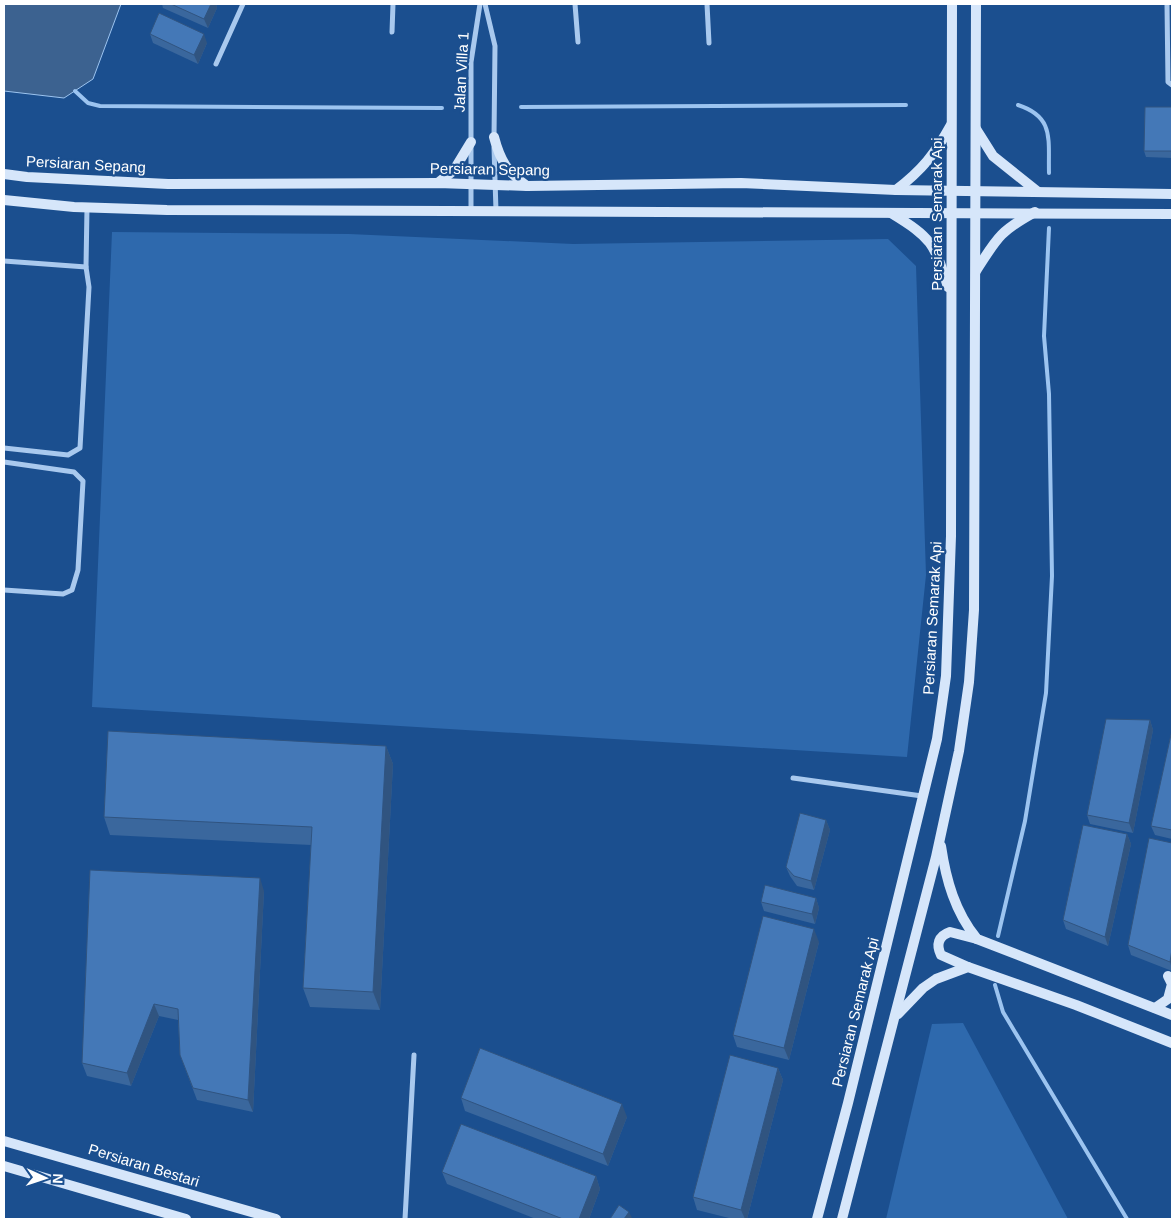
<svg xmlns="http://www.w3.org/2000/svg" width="1176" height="1223" font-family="Helvetica,sans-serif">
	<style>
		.green { fill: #2e69ad }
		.water { fill: #3c6290; stroke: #9cc4f0 }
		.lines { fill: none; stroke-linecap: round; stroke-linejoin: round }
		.stream { stroke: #9cc4f0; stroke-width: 4 }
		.street { stroke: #a9c9ee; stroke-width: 5 }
		.secondary { stroke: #d6e6fa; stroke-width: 10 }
		.wall { fill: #3a679d }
		.shaded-wall { fill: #305480 }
		.building { fill: #4478b7; stroke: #305480 }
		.labels { text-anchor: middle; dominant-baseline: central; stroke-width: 4.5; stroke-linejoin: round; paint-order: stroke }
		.street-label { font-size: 15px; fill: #fff; stroke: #1b4f8f }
	</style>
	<rect width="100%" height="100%" fill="#1b4f8f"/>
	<!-- green -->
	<g class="green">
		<polygon points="112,232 349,234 573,244 888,239 916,266 926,575 907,757 92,707"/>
		<polygon points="963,1023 1068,1219 886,1219 932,1024"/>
	</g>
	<!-- water -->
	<polygon class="water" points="4,4 121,4 93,79 64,98 4,91"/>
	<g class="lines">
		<!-- stream -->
		<g class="stream">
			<polyline points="75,91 88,103 100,106 442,108"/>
			<path d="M1018,105C1055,117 1048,140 1049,173"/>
			<polyline points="521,107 906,105"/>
			<polyline points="998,936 1025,821 1046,693 1052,576 1049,394 1044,336 1049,228"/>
			<polyline points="995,985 1003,1012 1127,1219"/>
		</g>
		<!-- street -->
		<g class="street">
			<polyline points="485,4 495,46 494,137"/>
			<polyline points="575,4 578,42"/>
			<polyline points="707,4 709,43"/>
			<polyline points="1167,4 1168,82 1172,85"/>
			<polyline points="392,32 393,4"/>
			<polyline points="216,64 243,4"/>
			<polyline points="494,148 496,211"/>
			<polyline points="471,211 471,62 480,4"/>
			<polyline points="4,261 86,267"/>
			<polyline points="4,448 68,455 80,448 89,287 86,267 87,208"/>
			<polyline points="4,462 74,472 83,481 78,570 72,590 63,594 4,590"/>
			<polyline points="793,778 922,796"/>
			<polyline points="405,1219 414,1055"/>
		</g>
		<!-- secondary -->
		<g class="secondary">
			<polyline points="976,129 993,156 1038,192"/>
			<path d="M494,137C500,160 507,172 527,186"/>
			<polyline points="4,174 27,177 168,184 438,183 527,186 741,183 896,190 1172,194"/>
			<polyline points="438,183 454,170 471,142"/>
			<path d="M896,190C922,170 935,154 951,125"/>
			<polyline points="4,200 74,207 167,210 1172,214"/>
			<path d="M891,213C932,238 934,243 948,287"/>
			<path d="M976,271C997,238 1000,231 1035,212"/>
			<path d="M941,846C946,880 955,912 977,939L1172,1015"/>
			<path d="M968,967L941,955C936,945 938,936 950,932L977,939"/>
			<polyline points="1155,1008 1168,999 1172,984 1168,976"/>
			<polyline points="898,1014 923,988 936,979 968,967 1076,1005 1172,1043"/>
			<polyline points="4,1141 276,1219"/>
			<polyline points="4,1166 186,1219"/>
			<polyline points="817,1219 848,1103 937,739 946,676 951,536 952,4"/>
			<polyline points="842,1219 936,857 959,751 969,682 974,610 976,4"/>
		</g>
	</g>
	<!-- wall -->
	<g class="wall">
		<polygon points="162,4 216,4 217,8 208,28 163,8"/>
		<polygon points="150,34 207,43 198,64 153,43"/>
		<polygon points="1172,107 1172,158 1146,157 1144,151"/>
		<polygon points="1150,720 1153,730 1133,833 1090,824 1087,815"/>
		<polygon points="1172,730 1172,839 1155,835 1151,826"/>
		<polygon points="386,746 393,764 380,1010 310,1007 303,988 311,845 110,835 104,817"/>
		<polygon points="826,820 830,830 814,890 797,886 790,876 786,867"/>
		<polygon points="1127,834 1131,844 1108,946 1066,929 1063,920"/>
		<polygon points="1172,843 1172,971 1131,955 1128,945"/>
		<polygon points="264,891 253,1112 197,1100 180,1055 178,1020 159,1016 131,1086 87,1076 82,1063"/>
		<polygon points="816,898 819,908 815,924 764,911 761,902"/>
		<polygon points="819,942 789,1060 737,1047 733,1035"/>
		<polygon points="778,1068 783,1080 747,1219 733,1219 697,1210 693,1197"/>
		<polygon points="461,1098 627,1117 608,1166 465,1111"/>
		<polygon points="442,1172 596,1176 600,1189 589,1219 536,1219 447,1184"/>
	</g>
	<!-- shaded-wall -->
	<g class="shaded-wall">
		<polygon points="211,4 216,4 217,8 208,28 204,19"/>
		<polygon points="204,34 207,43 198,64 194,55"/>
		<polygon points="1150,720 1153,730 1133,833 1129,823"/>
		<polygon points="386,746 393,764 380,1010 373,992"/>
		<polygon points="826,820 830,830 814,890 811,881"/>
		<polygon points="1127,834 1131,844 1108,946 1105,937"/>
		<polygon points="260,878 264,891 253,1112 248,1100"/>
		<polygon points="816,898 819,908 815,924 812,914"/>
		<polygon points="814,929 819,942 789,1060 784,1048"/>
		<polygon points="1172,949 1172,969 1170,962"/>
		<polygon points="154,1004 159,1016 131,1086 127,1073"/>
		<polygon points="778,1068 783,1080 747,1219 745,1219 741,1210"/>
		<polygon points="622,1104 627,1117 608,1166 603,1154"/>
		<polygon points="596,1176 600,1189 589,1219 579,1219"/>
		<polygon points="629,1212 632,1218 631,1219 624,1219"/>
	</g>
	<!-- building -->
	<g class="building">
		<polygon points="171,4 211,4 204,19"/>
		<polygon points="159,13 204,34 194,55 150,34"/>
		<polygon points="1145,107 1172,107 1172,151 1144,151"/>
		<polygon points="1106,719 1150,720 1129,823 1087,815"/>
		<polygon points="1172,730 1172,830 1151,826"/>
		<polygon points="108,731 386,746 373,992 303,988 312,827 104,817"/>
		<polygon points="800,813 826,820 811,881 794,876 786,867"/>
		<polygon points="1083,825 1127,834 1105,937 1063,920"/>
		<polygon points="1149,838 1172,843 1172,949 1170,962 1128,945"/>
		<polygon points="90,870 260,878 248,1100 193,1088 180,1055 178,1009 154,1004 127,1073 82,1063"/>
		<polygon points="765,885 816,898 812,914 761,902"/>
		<polygon points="763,916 814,929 784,1048 733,1035"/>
		<polygon points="480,1048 622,1104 603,1154 461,1098"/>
		<polygon points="730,1055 778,1068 741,1210 693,1197"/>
		<polygon points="461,1124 596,1176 579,1219 563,1219 442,1172"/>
		<polygon points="619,1205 629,1212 624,1219 610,1219"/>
	</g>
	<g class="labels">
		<!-- street labels -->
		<g class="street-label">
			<text transform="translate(461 72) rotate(-87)">Jalan Villa 1</text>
			<text transform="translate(86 164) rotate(3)">Persiaran Sepang</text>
			<text transform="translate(490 169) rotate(1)">Persiaran Sepang</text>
			<text transform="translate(936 214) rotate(-90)">Persiaran Semarak Api</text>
			<text transform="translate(932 618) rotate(-87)">Persiaran Semarak Api</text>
			<text transform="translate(855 1012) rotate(-76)">Persiaran Semarak Api</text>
			<text transform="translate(144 1165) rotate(17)">Persiaran Bestari</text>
		</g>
	</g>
	<!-- border -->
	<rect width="1176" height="1223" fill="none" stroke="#ffffff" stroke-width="10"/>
	<!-- north arrow -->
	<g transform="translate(45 1178) rotate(93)" stroke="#1b4f8f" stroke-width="4" paint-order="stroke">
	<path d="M0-4L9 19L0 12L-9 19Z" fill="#ffffff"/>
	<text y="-8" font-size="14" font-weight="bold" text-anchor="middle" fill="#ffffff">N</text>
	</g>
</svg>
